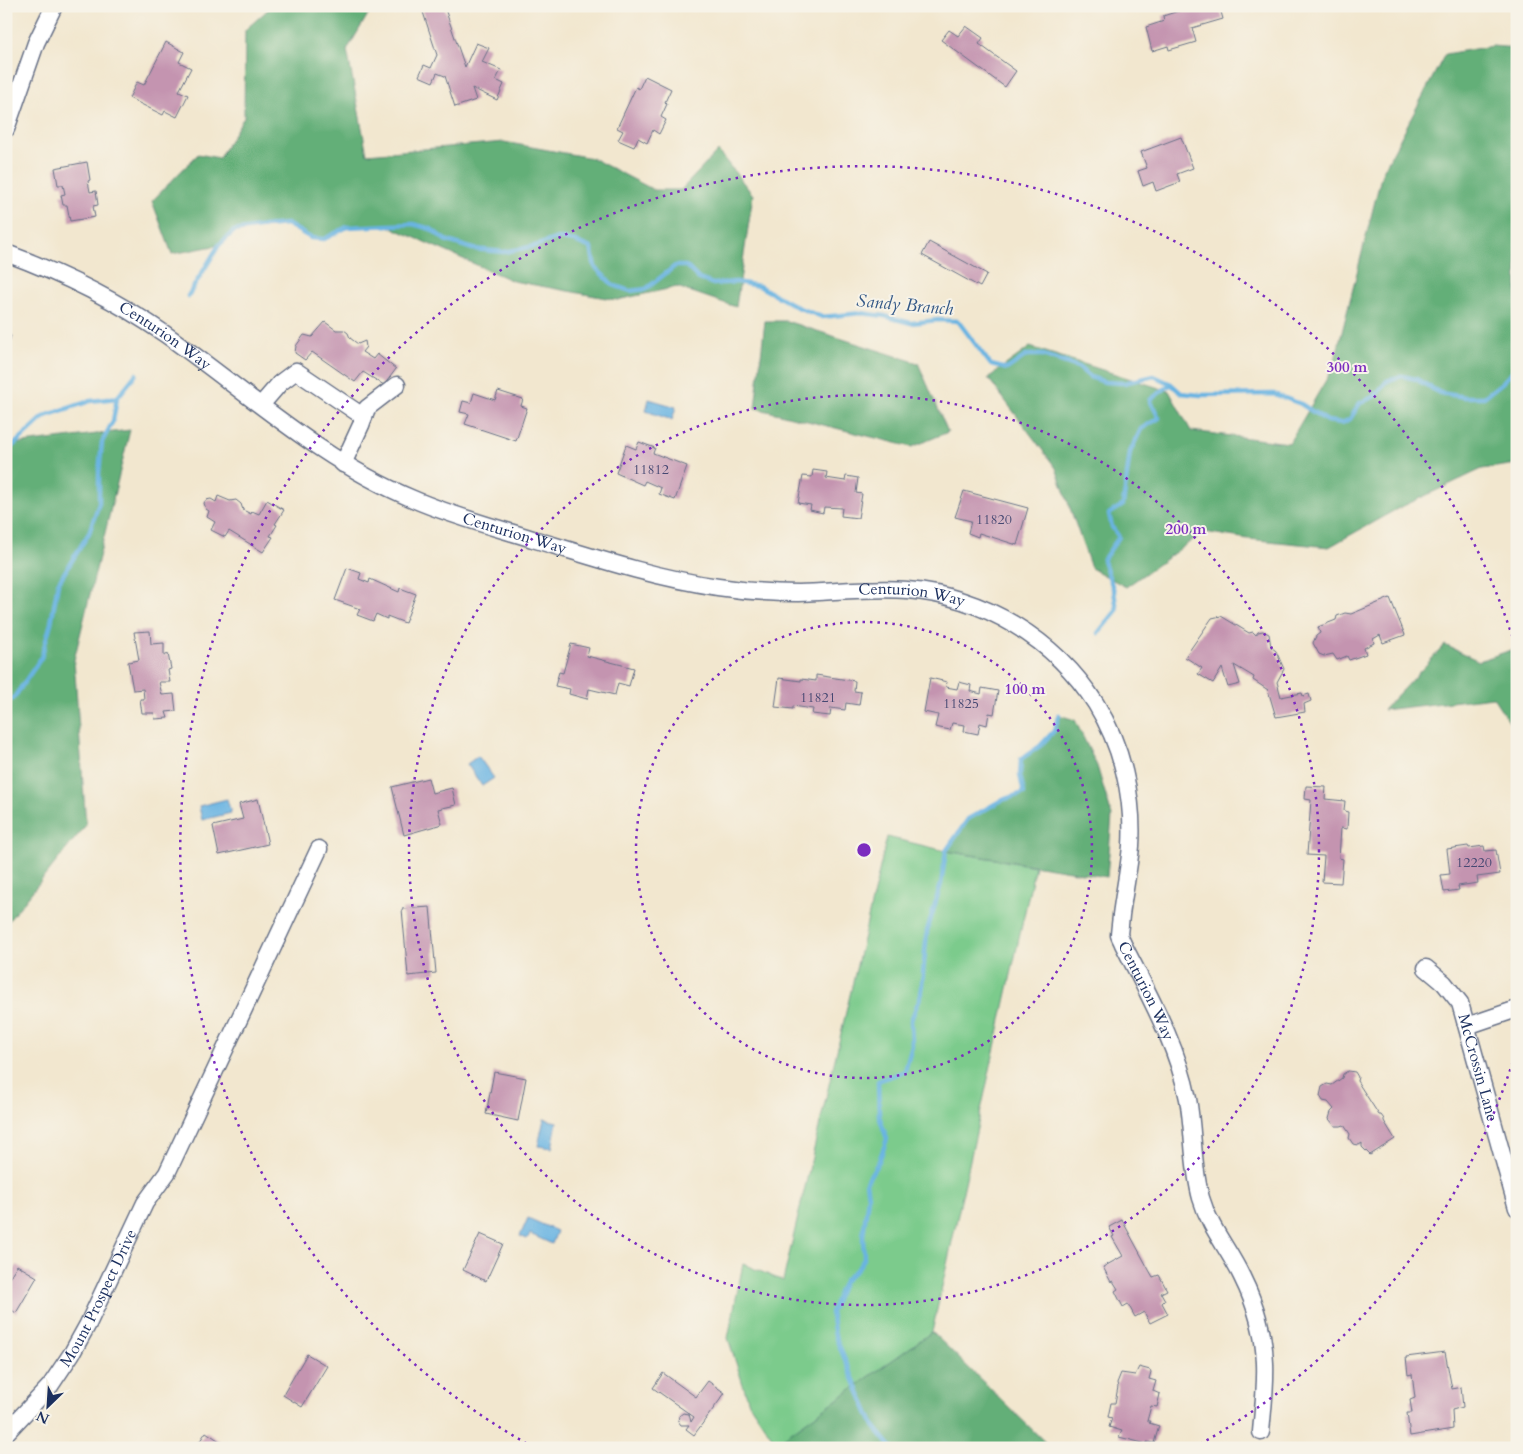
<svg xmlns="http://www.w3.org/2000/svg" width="1523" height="1454" font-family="Cardo,serif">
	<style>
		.green { fill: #7bcb8c; stroke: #4b7d75 }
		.forest { fill: #64af78; stroke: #406f6b }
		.water { fill: #69b4e2; stroke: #4272a0 }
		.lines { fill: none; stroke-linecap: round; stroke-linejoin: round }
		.stream { stroke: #69b4e2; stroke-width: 4.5 }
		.building { fill: #c494b0 }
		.minor-casing { stroke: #666f86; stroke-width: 19 }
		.minor { stroke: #fff; stroke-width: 16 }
		.ring { fill: none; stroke: #7b2cbf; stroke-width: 2.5; stroke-dasharray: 2.5 5 }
		.labels { text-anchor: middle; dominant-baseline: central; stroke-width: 4; stroke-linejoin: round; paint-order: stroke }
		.number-label { font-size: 14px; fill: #454872 }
		.street-label { font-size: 16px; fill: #1b2f5e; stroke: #f7f3e8 }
		.water-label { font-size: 18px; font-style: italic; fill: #325786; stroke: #f7f3e8 }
		.centre { fill: #7b2cbf; stroke: #f7f3e8; stroke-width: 2.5 }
		.ring-label { font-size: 15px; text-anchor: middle; font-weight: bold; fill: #7b2cbf; stroke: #f7f3e8; stroke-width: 4; stroke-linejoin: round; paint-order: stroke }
	</style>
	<rect width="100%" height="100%" fill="#f7f3e8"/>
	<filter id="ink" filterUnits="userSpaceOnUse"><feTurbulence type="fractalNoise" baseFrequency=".02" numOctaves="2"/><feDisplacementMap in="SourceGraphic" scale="10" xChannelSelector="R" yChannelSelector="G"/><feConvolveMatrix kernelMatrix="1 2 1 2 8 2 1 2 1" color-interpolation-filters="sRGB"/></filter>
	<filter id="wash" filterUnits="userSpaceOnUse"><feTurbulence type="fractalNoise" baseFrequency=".0096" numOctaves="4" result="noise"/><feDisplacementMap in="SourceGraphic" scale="20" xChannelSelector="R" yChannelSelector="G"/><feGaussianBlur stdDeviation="1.12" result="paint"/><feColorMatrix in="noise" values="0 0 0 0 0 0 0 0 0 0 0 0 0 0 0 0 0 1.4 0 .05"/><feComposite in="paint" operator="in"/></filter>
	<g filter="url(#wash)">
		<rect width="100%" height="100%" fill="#f2e7cf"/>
		<!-- green -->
		<polygon class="green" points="887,837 946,851 1035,866 932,1332 776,1443 749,1403 728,1338 743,1264 783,1281"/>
		<!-- forest -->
		<g class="forest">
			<polygon points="272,6 373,6 347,50 367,154 504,142 592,158 654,190 681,190 718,151 753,195 736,307 677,287 617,300 513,281 386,225 347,227 324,239 311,238 287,224 265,226 234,231 219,245 172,254 152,201 198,154 219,158 244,117 245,30"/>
			<polygon points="1492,46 1517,48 1517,464 1482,469 1397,509 1329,547 1248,539 1204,532 1126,587 1091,568 1056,468 988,378 1030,347 1169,391 1191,431 1289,443 1333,368 1382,173 1445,54"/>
			<polygon points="765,321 786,321 918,363 948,432 912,447 755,408"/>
			<polygon points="130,430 74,660 86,825 6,924 6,445"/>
			<polygon points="1445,645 1479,661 1517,648 1517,734 1493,697 1383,710"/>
			<polygon points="1059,715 1075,720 1097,766 1112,816 1107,877 946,851 968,819 1002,800 1024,793 1020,775 1021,759 1040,746 1054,731"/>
			<polygon points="932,1332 1051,1448 771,1448 776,1443"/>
		</g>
		<!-- water -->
		<g class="water">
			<polygon points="649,399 676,407 672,420 646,411"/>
			<polygon points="478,756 494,778 482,786 467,764"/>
			<polygon points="227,799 231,813 202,820 199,806"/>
			<polygon points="544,1119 557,1122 552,1148 538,1146"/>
			<polygon points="528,1218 557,1231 552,1244 530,1234 527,1239 520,1236"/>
		</g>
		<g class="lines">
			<!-- stream -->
			<g class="stream">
				<polyline points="188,296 219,245 234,231 265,226 287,224 311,238 324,239 347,227 413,224 431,229 445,240 473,249 504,252 535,246 557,238 574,241 591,248 595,267 613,285 630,291 646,289 675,266 686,266 699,279 713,284 736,282 759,286 797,307 822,317 861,313 884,316 911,323 938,320 958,321 991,365 1007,369 1027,355 1043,355 1078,367 1090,377 1105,382 1124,383 1154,376 1171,384 1181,393 1200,395 1274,394 1301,404 1327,421 1342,423 1350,419 1360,403 1375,396 1387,381 1402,376 1416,379 1440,393 1465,397 1484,397 1503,382 1517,366"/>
				<polyline points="6,452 45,416 90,401 117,398"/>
				<polyline points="1098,633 1117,610 1114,591 1103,560 1119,537 1112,527 1109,514 1123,505 1130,452 1141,429 1159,418 1150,400 1171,384"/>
				<polyline points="6,700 13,699 41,658 51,623 58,583 89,533 99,503 99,473 102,442 113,421 117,398 136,374"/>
				<polyline points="892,1448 874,1426 859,1392 835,1336 831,1312 844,1281 857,1269 864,1259 863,1236 868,1197 866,1182 879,1161 887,1139 879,1116 878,1081 905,1071 912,1046 911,1020 921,995 927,931 941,884 946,851 968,819 1002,800 1024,793 1020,775 1021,759 1040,746 1054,731 1059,715"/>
			</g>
		</g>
		<g id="blocks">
			<!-- building -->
			<g class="building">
				<polygon points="421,6 444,6 465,67 476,43 489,48 482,62 501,70 496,80 504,84 497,100 472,88 476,100 455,107 445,76 437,73 433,82 419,76 424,65 431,68 437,55"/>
				<polygon points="1194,6 1240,7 1221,12 1223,19 1192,28 1196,42 1169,50 1168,46 1152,51 1146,27 1164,21 1163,16"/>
				<polygon points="966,26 983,38 979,44 1016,71 1005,87 941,40 949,30 958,36"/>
				<polygon points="166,42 184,52 179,62 191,68 179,91 188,95 177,117 165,111 163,115 129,98 137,82 144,85"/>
				<polygon points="645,76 671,89 665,102 667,104 661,117 666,120 659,134 653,130 647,143 638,138 634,147 618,140 623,131 617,128 636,87 639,89"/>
				<polygon points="1181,137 1193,168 1177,174 1180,182 1156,191 1153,182 1143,186 1138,171 1147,168 1141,152"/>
				<polygon points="87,162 90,180 88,181 90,192 96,191 98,205 93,206 95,217 70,221 67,205 63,205 61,195 65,194 63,185 58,185 55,168"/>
				<polygon points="929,242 987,274 980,287 922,255"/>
				<polygon points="325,322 336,330 344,330 348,333 350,338 358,344 365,341 366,347 362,352 373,359 377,354 396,369 384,385 363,372 355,382 312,352 305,360 295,353 296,346 304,335 312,337"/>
				<polygon points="6,330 11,336 7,350 6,350"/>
				<polygon points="498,391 523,399 521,406 527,408 516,441 465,424 469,414 460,412 463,401 471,403 474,393 495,400"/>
				<polygon points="639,442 655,448 653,453 687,466 675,500 659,494 661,488 645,481 643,485 616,473 626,445 636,449"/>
				<polygon points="813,470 827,472 826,478 845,481 846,476 858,478 856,493 862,494 858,518 841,516 842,508 824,507 823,513 810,510 811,505 798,503 803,476 812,477"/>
				<polygon points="964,491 1028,508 1017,545 979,533 978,537 968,533 971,521 955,517"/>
				<polygon points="218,496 230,501 236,500 241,504 243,510 251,514 252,511 259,514 267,500 284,510 275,524 277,525 270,536 273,537 263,552 229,531 225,537 211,530 215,522 207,517 209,511 206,509 204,503 206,500 211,499 216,502"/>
				<polygon points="347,568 361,573 359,579 369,583 370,579 399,592 400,588 416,594 405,623 387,616 387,619 376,614 373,621 357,615 360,609 335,600"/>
				<polygon points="1390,598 1405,635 1383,643 1380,635 1373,639 1374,643 1364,648 1366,654 1349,660 1347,656 1337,660 1333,654 1324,656 1319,654 1313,643 1316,636 1320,633 1318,627 1336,620 1337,616 1345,613 1351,614"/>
				<polygon points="1221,616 1249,633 1253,632 1256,635 1258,632 1263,631 1269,634 1271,647 1276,651 1284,669 1277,682 1281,697 1302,693 1303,696 1309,694 1311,701 1304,704 1305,712 1276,717 1268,690 1253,680 1254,677 1234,665 1240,684 1228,687 1222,668 1213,683 1198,674 1202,668 1185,657 1212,618"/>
				<polygon points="150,631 151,644 164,643 164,656 168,654 171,669 168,670 170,682 159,682 162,695 174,694 176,711 166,712 168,718 155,719 154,713 142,713 140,699 144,699 143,689 133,690 128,662 139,660 134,632"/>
				<polygon points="571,644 589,648 587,656 634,668 629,686 618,683 615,695 589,689 587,699 569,694 570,689 555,686 559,672 563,673"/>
				<polygon points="1513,673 1517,673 1517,692 1516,693"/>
				<polygon points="816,675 855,681 854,691 861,692 859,705 846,703 845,710 831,708 830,716 812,714 813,709 793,706 793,709 775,707 779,678 801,681 801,679 816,681"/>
				<polygon points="930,678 947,682 946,687 957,689 959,682 971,685 970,691 981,694 982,688 998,691 994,714 989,713 987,725 980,723 978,734 964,731 965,725 952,723 950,730 935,727 938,715 924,712"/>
				<polygon points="428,778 432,793 452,788 456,805 438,809 442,824 404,835 392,787"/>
				<polygon points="1306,786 1326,787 1325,799 1345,801 1344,811 1348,812 1347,829 1341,828 1339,858 1343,859 1341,883 1322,882 1324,856 1307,855 1311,800 1305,799"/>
				<polygon points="258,799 268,844 219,855 213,826 243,819 239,804"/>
				<polygon points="1468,846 1469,848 1484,846 1485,851 1496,850 1500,874 1477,877 1478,883 1458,886 1459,890 1444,892 1441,875 1450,874 1447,849"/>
				<polygon points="430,907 436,973 408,976 402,909"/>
				<polygon points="1348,1071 1355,1072 1358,1077 1357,1081 1379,1115 1381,1115 1384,1119 1384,1121 1395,1139 1370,1155 1362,1147 1362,1143 1359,1145 1353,1144 1349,1138 1350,1134 1344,1125 1341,1126 1335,1126 1329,1119 1331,1112 1334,1109 1328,1102 1323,1101 1320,1096 1322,1087 1327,1084 1332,1085 1342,1078 1343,1074"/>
				<polygon points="494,1072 526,1078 518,1121 486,1114"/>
				<polygon points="1122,1220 1149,1270 1153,1277 1159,1275 1167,1290 1161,1293 1165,1300 1162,1303 1168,1314 1150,1323 1144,1312 1135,1317 1128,1304 1123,1307 1115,1291 1118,1289 1113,1281 1111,1282 1103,1267 1123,1256 1112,1237 1114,1236 1109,1227"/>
				<polygon points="480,1234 503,1244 486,1281 463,1270"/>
				<polygon points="17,1265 37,1277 16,1313 6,1306 6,1283"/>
				<polygon points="1445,1352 1452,1389 1461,1387 1463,1407 1452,1410 1453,1429 1410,1436 1407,1413 1412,1413 1410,1400 1415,1398 1412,1374 1408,1375 1406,1357"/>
				<polygon points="307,1354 327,1366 302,1407 283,1395"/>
				<polygon points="1139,1367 1150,1370 1151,1372 1149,1379 1156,1381 1153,1391 1160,1394 1157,1407 1151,1406 1147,1421 1150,1421 1149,1423 1159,1426 1154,1443 1147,1442 1147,1444 1119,1437 1122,1431 1109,1427 1112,1418 1108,1417 1111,1403 1115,1403 1118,1387 1117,1383 1121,1373 1135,1375"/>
				<polygon points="663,1373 696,1397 708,1381 725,1393 694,1435 686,1429 689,1425 681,1425 678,1421 679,1416 683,1413 689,1414 691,1422 694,1417 653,1388"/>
				<polygon points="206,1432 230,1448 195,1448"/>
			</g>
		</g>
	</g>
	<g filter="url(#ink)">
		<use href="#blocks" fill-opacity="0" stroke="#666f86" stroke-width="1"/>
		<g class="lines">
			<defs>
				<g id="minor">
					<polyline points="6,129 36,43 54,6"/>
					<path id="s1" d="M6,253C63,274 116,300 165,334C246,391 321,461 413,499C452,516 494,527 536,540C595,558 656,578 718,587C744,591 771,593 798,593C834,592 871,587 907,590C983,596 1055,639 1096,704C1122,746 1134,797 1131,846C1129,869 1124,892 1121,915C1121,917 1119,933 1119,935C1120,938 1122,941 1123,944C1148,994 1177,1044 1188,1099C1194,1132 1192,1166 1201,1198C1210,1229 1229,1249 1242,1277C1255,1303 1264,1333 1265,1363C1266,1386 1263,1409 1261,1432"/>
					<polyline points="261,405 280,383 296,371 364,417"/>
					<polyline points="343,464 361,425 367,408 397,385"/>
					<path id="s2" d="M1426,968L1444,983L1460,1003L1517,1208"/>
					<polyline points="1467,1026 1517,1009"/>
					<path id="s3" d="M6,1433L50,1386L72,1353L88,1324L145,1203L167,1173L319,849"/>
				</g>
			</defs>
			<!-- minor casing -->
			<use href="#minor" class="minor-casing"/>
			<!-- minor -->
			<use href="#minor" class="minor"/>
		</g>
	</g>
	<!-- distance rings -->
	<g class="ring">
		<circle cx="864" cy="850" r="228"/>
		<circle cx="864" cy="850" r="455"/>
		<path d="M1515 1055A683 683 0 0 1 1195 1447M533 1447A683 683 0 1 1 1515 645"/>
	</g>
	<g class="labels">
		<!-- number labels -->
		<g class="number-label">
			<text x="651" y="469">11812</text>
			<text x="994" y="519">11820</text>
			<text x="818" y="697">11821</text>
			<text x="961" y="703">11825</text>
			<text x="1474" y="862">12220</text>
		</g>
		<!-- street labels -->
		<g class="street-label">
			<text stroke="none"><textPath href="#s1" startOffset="180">Centurion Way</textPath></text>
			<text stroke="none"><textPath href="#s1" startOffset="585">Centurion Way</textPath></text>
			<text stroke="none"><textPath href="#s1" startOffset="990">Centurion Way</textPath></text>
			<text stroke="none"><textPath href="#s1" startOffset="1514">Centurion Way</textPath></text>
			<text stroke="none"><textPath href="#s2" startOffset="116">McCrossin Lane</textPath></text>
			<text stroke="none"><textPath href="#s3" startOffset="165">Mount Prospect Drive</textPath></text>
		</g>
		<!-- water labels -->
		<g class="water-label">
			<text transform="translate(905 305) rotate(5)">Sandy Branch</text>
		</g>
	</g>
	<circle cx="864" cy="850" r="8" class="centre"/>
	<g class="ring-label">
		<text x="1347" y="372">300 m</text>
		<text x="1186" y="534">200 m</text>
		<text x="1025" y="694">100 m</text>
	</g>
	<!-- margin -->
	<rect width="1523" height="1454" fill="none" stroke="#f7f3e8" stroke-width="25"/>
	<!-- north arrow -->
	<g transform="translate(48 1406) rotate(205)" stroke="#f7f3e8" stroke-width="4" paint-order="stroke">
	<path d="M0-4L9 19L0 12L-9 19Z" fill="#1b2f5e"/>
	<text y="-8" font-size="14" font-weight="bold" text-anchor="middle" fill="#1b2f5e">N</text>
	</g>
</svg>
